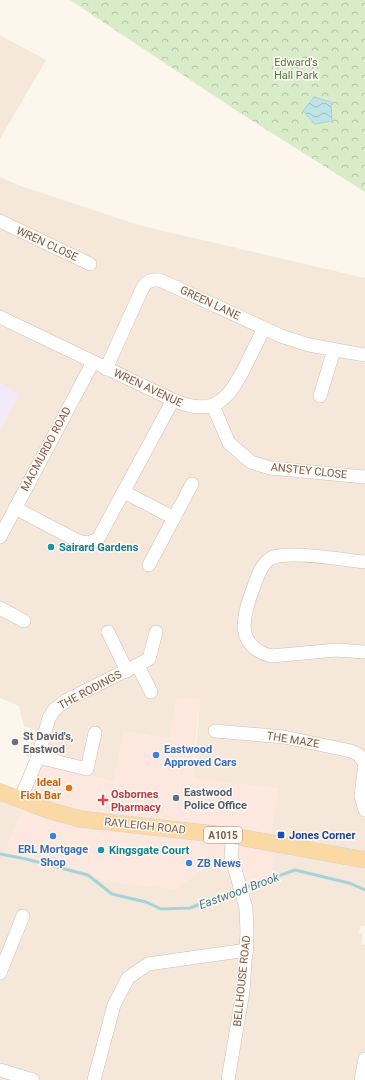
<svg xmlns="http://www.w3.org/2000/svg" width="365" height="1080" font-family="Roboto,sans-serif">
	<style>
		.residential { fill: #f5e8da }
		.commercial { fill: #fde8e0 }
		.education { fill: #f3e8fa }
		.forest { fill: url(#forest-crowns) }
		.water { fill: url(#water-waves); stroke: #a5d3da }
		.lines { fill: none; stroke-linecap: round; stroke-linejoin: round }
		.stream { stroke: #a5d3da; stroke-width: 3 }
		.minor-casing { stroke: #d1beb0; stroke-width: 14 }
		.major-casing { stroke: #dad1cd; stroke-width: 17 }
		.minor { stroke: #fff; stroke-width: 13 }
		.major { stroke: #fbd9a5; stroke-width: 16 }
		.culture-dot { fill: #0f9aa8; stroke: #fffaf3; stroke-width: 1.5 }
		.worship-dot { fill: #6b7280; stroke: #fffaf3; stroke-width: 1.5 }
		.shop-dot { fill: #3f7fe0; stroke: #fffaf3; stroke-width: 1.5 }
		.food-dot { fill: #e8710a; stroke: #fffaf3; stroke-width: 1.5 }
		.service-dot { fill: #5c6f8a; stroke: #fffaf3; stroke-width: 1.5 }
		.health-dot { fill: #e0444e; stroke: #fffaf3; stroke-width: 1.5 }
		.transit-dot { fill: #1a4fb4; stroke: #fffaf3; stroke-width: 1.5 }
		.labels { text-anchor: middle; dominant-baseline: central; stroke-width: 3; stroke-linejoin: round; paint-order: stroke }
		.shield { fill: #fffaf3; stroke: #a28b7f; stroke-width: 1 }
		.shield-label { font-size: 10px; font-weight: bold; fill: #7a5c4d }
		.park-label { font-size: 11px; fill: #537a41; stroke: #fffaf3 }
		.street-label { font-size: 11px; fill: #7a5c4d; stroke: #fffaf3 }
		.culture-label { font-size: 11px; font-weight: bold; fill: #0d838f; stroke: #fffaf3; text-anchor: start }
		.worship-label { font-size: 11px; font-weight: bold; fill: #5b616d; stroke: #fffaf3; text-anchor: start }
		.shop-label { font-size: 11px; font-weight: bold; fill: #366cbe; stroke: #fffaf3; text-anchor: start }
		.food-label { font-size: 11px; font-weight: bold; fill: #c56008; stroke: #fffaf3; text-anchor: end }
		.service-label { font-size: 11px; font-weight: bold; fill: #4e5e75; stroke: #fffaf3; text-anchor: start }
		.health-label { font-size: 11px; font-weight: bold; fill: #be3a42; stroke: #fffaf3; text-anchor: start }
		.transit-label { font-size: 11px; font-weight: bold; fill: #164399; stroke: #fffaf3; text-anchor: start }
		.water-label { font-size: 12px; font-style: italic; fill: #437c86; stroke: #fffaf3 }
	</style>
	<defs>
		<pattern id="forest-crowns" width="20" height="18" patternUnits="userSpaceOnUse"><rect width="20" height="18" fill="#d8ecc9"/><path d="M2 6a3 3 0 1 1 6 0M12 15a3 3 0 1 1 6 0" fill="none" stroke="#b4c2a5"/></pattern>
		<pattern id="water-waves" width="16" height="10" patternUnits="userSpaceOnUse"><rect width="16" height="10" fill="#bfe3e8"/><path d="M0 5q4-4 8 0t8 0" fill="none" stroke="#a0bbbe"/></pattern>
	</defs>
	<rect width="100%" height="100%" fill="#fdf6ec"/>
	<!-- residential -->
	<g class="residential">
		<polygon points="0,35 46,60 0,139"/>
		<polygon points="0,177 18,185 142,226 365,278 365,926 361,926 359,933 363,934 361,944 365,945 365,1080 0,1080 0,800 23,811 5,852 174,889 212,863 270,835 278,789 193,779 200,700 177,698 170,739 124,732 114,782 34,762 26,755 35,730 24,726 19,706 0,698 0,430 19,394 0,383"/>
	</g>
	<!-- commercial -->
	<polygon class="commercial" points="177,697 200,700 194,753 193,778 278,789 270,835 274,872 244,887 212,863 174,889 109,882 5,852 23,811 0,800 0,783 22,793 34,762 114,782 124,732 170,739"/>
	<!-- education -->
	<polygon class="education" points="0,383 19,394 0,430"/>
	<!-- forest -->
	<polygon class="forest" points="70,0 365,0 365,192 240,113"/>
	<!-- water -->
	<polygon class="water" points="314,97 331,102 332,121 315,124 303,111"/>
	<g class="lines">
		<!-- stream -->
		<g class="stream">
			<polyline points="0,854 26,859 88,875 112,894 146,902 161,909 190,908 237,890"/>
			<polyline points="244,888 295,870 349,883 365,890"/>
		</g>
		<defs>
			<g id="minor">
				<polyline points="0,221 90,264"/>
				<path d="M0,317L173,400C213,417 227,402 245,367C251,354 258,341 264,328"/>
				<path d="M106,369L142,289C146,281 153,278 162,281L281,336L309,345L365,355"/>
				<polyline points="320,396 334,350"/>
				<polyline points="213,406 229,443 251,462 270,468 365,477"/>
				<polyline points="124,492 174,518"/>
				<polyline points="15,508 78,541 88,543 98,539 173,400"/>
				<polyline points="0,537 93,362"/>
				<path d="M365,562C345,560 288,550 271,558C261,564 257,578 253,589C243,615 234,646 271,656L337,650L365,652"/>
				<polyline points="149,565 192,484"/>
				<polyline points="0,608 24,621"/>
				<polyline points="108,632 127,671"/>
				<polyline points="138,666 151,692"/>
				<polyline points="215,731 284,737 351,751 359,755 365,764 361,796 365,810"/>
				<polyline points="38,757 87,769 95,733"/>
				<polyline points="20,800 38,757 49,718 54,710 67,700 149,659 156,632"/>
				<polyline points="0,973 23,916"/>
				<polyline points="0,1070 33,1080"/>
				<polyline points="94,1080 114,1005 128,978 148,964 247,950"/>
				<polyline points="228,1080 243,991 247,933 246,908 231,855 233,836"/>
				<polyline points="361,1080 365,1059"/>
			</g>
			<polyline id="major" points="0,792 48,810 80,819 233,836 365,860"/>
		</defs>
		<!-- minor casing -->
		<use href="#minor" class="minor-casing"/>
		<!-- major casing -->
		<use href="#major" class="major-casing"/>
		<!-- minor -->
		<use href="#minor" class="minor"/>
		<!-- major -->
		<use href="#major" class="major"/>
	</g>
	<!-- markers -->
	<g class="culture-dot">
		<circle cx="51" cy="547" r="4"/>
		<circle cx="101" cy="850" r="4"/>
	</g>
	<circle class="worship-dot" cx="15" cy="742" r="4"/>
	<g class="shop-dot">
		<circle cx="156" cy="755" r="4"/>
		<circle cx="53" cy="836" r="4"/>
		<circle cx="189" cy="863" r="4"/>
	</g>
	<circle class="food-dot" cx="69" cy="788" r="4"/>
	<circle class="service-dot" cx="176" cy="798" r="4"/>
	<path class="health-dot" d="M101 794h4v4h4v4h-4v4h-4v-4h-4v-4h4z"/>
	<rect class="transit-dot" x="277" y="831" width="8" height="8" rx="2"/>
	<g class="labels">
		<!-- shield labels -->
		<rect class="shield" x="204" y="827" width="38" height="16" rx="3"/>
		<g class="shield-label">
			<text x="223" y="835">A1015</text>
		</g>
		<!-- park labels -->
		<g class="park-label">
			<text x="296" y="62">Edward's<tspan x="296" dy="13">Hall Park</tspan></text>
		</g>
		<!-- street labels -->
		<g class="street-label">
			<text transform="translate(47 244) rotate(25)">WREN CLOSE</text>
			<text transform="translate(210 303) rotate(25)">GREEN LANE</text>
			<text transform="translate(148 388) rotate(25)">WREN AVENUE</text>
			<text transform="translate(46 449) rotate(-62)">MACMURDO ROAD</text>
			<text transform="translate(309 471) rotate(6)">ANSTEY CLOSE</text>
			<text transform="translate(90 690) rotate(-28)">THE RODINGS</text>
			<text transform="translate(293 740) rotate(9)">THE MAZE</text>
			<text transform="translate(145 826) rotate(6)">RAYLEIGH ROAD</text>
			<text transform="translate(242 981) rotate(-84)">BELLHOUSE ROAD</text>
		</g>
		<!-- culture labels -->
		<g class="culture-label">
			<text x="59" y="547">Sairard Gardens</text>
			<text x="109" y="850">Kingsgate Court</text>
		</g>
		<!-- worship labels -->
		<g class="worship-label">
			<text x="23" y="736">St David's,<tspan x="23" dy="13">Eastwod</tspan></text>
		</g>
		<!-- shop labels -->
		<g class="shop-label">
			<text x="164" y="749">Eastwood<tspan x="164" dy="13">Approved Cars</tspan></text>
			<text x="53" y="849" text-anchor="middle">ERL Mortgage<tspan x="53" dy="13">Shop</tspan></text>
			<text x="197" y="863">ZB News</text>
		</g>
		<!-- food labels -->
		<g class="food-label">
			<text x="61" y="782">Ideal<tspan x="61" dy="13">Fish Bar</tspan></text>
		</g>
		<!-- service labels -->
		<g class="service-label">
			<text x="184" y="792">Eastwood<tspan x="184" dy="13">Police Office</tspan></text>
		</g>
		<!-- health labels -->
		<g class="health-label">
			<text x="111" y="794">Osbornes<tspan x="111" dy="13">Pharmacy</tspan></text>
		</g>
		<!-- transit labels -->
		<g class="transit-label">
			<text x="289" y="835">Jones Corner</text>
		</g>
		<!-- water labels -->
		<g class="water-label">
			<text transform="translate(239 891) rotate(-20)">Eastwood Brook</text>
		</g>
	</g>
</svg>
